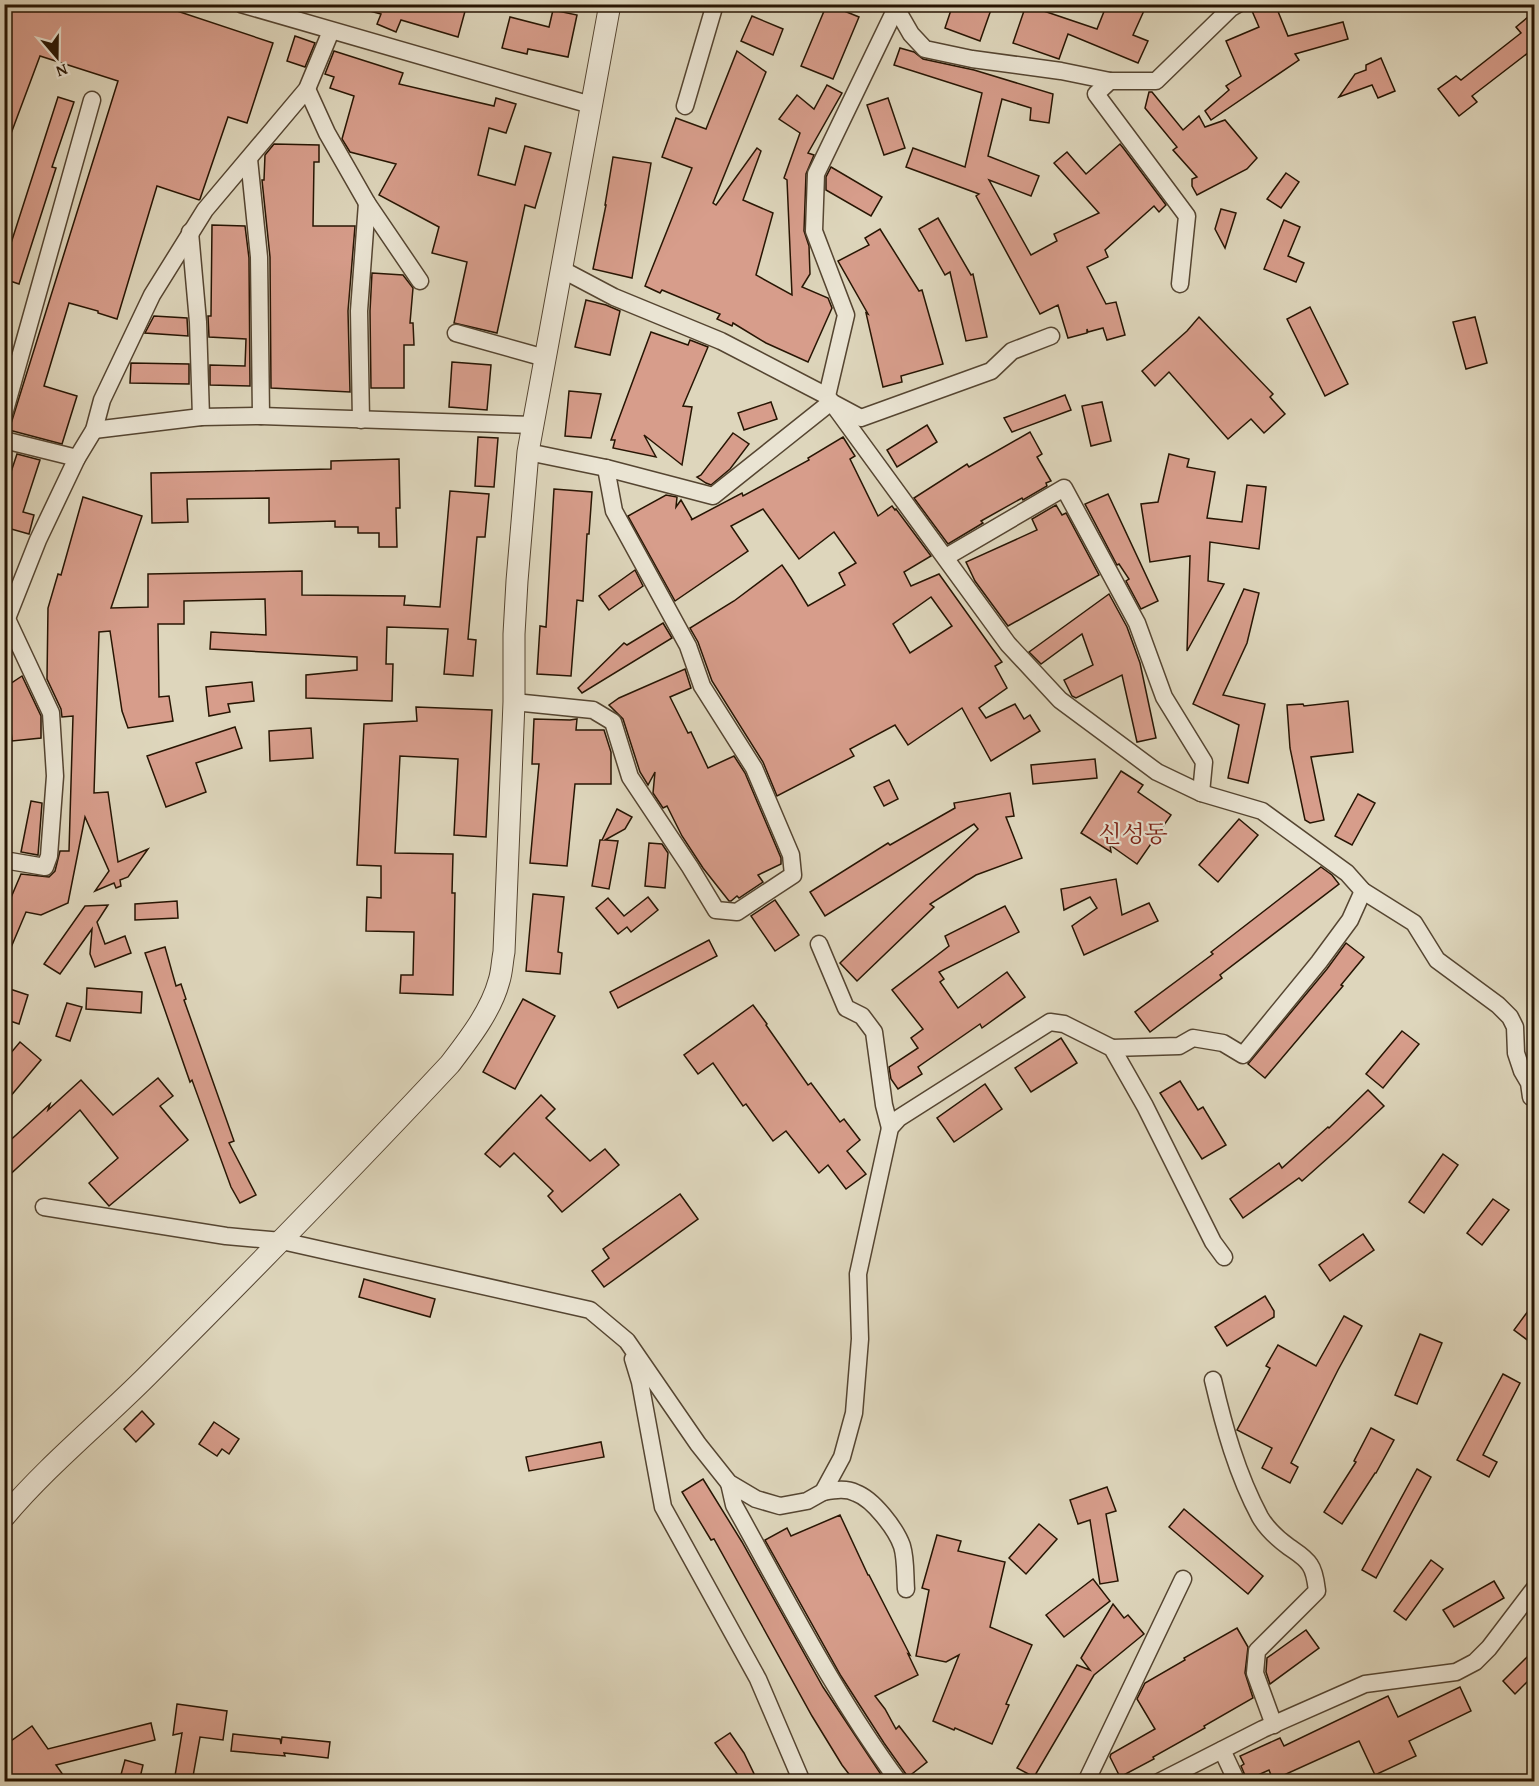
<svg xmlns="http://www.w3.org/2000/svg" width="1539" height="1786" font-family="'Gentium Book Plus','Noto Serif KR',serif">
	<style>
		.building { fill: #d79d8b; stroke: #271503; stroke-width: 1.5; fill-rule: evenodd }
		.lines { fill: none; stroke-linecap: round; stroke-linejoin: round }
		.minor-casing { stroke: #554531; stroke-width: 19 }
		.tertiary-casing { stroke: #554531; stroke-width: 23 }
		.minor { stroke: #eae4d3; stroke-width: 16 }
		.tertiary { stroke: #eae4d3; stroke-width: 21 }
		.labels { text-anchor: middle; dominant-baseline: central; stroke-width: 4.5; stroke-linejoin: round; paint-order: stroke }
		.quarter-label { font-size: 24px; fill: #7a1f14; stroke: #eae4d3 }
	</style>
	<rect width="100%" height="100%" fill="#ded6bc"/>
	<filter id="stains"><feTurbulence type="fractalNoise" baseFrequency=".00333" numOctaves="4"/><feColorMatrix values="0 0 0 0 .2 0 0 0 0 .09 0 0 0 0 .02 0 0 0 .5 -.17"/></filter>
	<radialGradient id="worn" r=".72"><stop offset=".6" stop-color="#630" stop-opacity="0"/><stop offset="1" stop-color="#630" stop-opacity=".3"/></radialGradient>
	<!-- building -->
	<g class="building">
		<polygon points="4,4 156,4 273,43 247,123 228,117 200,199 199,200 157,186 117,319 98,313 98,311 69,303 44,386 77,396 62,444 9,430 118,81 40,56 6,147 4,146"/>
		<polygon points="363,4 467,4 458,37 401,20 396,32 377,24 381,14 362,9"/>
		<polygon points="827,4 859,17 833,79 801,66"/>
		<polygon points="953,4 993,4 980,41 945,28"/>
		<polygon points="1107,4 1147,4 1133,35 1148,41 1138,63 1068,34 1059,59 1013,43 1026,5 1097,29"/>
		<polygon points="1249,4 1275,4 1288,36 1343,22 1348,39 1295,54 1299,60 1211,120 1205,111 1229,90 1226,86 1241,76 1226,41 1259,27"/>
		<polygon points="553,10 577,15 568,57 528,49 527,54 502,48 510,17 549,27"/>
		<polygon points="1534,12 1534,51 1533,49 1472,96 1477,102 1459,116 1438,89 1456,76 1461,80 1521,33 1516,27"/>
		<polygon points="752,16 783,29 773,55 741,41"/>
		<polygon points="295,36 315,43 305,67 287,61"/>
		<polygon points="900,48 914,52 923,59 974,70 1053,94 1049,123 1030,120 1031,108 1002,99 988,156 1039,176 1031,196 989,180 1031,255 1057,241 1054,234 1099,213 1054,163 1067,152 1086,174 1120,144 1124,149 1166,205 1159,212 1154,206 1105,250 1108,257 1087,267 1106,304 1116,302 1125,335 1107,340 1103,328 1088,332 1087,329 1087,333 1068,338 1058,305 1040,314 976,196 979,194 906,167 913,148 965,167 982,93 894,65"/>
		<polygon points="334,51 403,73 399,84 494,106 496,98 516,104 506,133 489,128 478,175 515,185 525,146 551,153 535,208 525,205 497,333 454,323 467,262 432,253 439,227 379,195 396,164 350,152 342,139 354,96 330,88 334,77 325,74"/>
		<polygon points="737,51 766,72 713,203 716,205 757,148 761,151 743,200 773,213 756,275 792,295 787,180 784,178 800,133 779,119 797,95 814,109 827,85 842,93 808,153 814,155 806,174 804,231 809,246 810,274 802,287 828,298 832,308 808,362 766,343 733,323 732,326 717,319 720,314 662,290 660,293 645,286 692,168 662,157 676,118 706,129"/>
		<polygon points="1381,58 1395,91 1378,98 1372,85 1339,97 1355,74 1366,70 1366,65"/>
		<polygon points="1149,92 1152,92 1183,130 1199,116 1205,127 1225,120 1257,158 1247,169 1197,195 1192,186 1192,179 1197,177 1173,150 1177,147 1145,108"/>
		<polygon points="58,97 74,102 52,167 56,168 19,284 4,279 4,265"/>
		<polygon points="888,98 905,148 884,155 867,105"/>
		<polygon points="274,144 319,145 319,162 314,162 313,226 355,226 348,311 350,392 271,388 270,257 262,180 264,180 265,155"/>
		<polygon points="613,157 651,163 632,278 593,269 606,205 605,205"/>
		<polygon points="831,167 882,197 871,216 826,190 826,177"/>
		<polygon points="1286,173 1299,182 1281,208 1267,199"/>
		<polygon points="1221,209 1236,213 1225,248 1215,229"/>
		<polygon points="938,218 971,275 973,274 987,337 966,341 950,272 945,275 919,229"/>
		<polygon points="1284,220 1300,227 1288,256 1304,263 1296,282 1264,269"/>
		<polygon points="212,225 245,226 249,258 250,386 210,385 210,365 245,366 246,339 209,337 208,316 211,316"/>
		<polygon points="880,229 919,291 922,290 943,364 901,376 902,382 883,387 866,313 868,314 838,261 869,245 865,238"/>
		<polygon points="372,273 403,275 413,288 410,323 413,323 414,345 404,345 404,388 371,388 370,311"/>
		<polygon points="586,300 606,305 620,311 610,355 575,347"/>
		<polygon points="1310,307 1348,384 1325,396 1287,319"/>
		<polygon points="154,316 187,318 188,336 145,333"/>
		<polygon points="1199,317 1273,394 1270,397 1285,414 1264,433 1251,419 1228,439 1169,372 1155,386 1142,371 1187,331"/>
		<polygon points="1475,317 1487,363 1466,369 1453,322"/>
		<polygon points="651,332 688,345 690,340 708,347 683,406 692,407 682,465 644,435 656,457 613,448 615,440 611,440"/>
		<polygon points="452,362 491,365 487,410 449,407"/>
		<polygon points="131,363 189,364 189,384 130,383"/>
		<polygon points="569,391 601,394 591,438 565,436"/>
		<polygon points="1065,395 1071,410 1012,432 1004,418"/>
		<polygon points="771,402 777,419 744,430 738,413"/>
		<polygon points="1102,402 1111,441 1091,446 1082,406"/>
		<polygon points="927,425 937,442 897,467 887,450"/>
		<polygon points="1030,432 1042,454 1037,457 1051,481 1046,483 1047,486 1023,500 1022,498 981,521 983,523 948,544 914,498 967,464 969,467"/>
		<polygon points="733,433 749,444 730,469 711,485 706,483 697,477 701,475"/>
		<polygon points="478,437 498,438 494,487 475,486"/>
		<path d="M843,437L855,456L850,459L878,516L892,506L895,510L896,509L931,556L904,572L911,586L939,574L1002,662L995,666L1007,688L979,708L986,718L1015,704L1024,719L1030,715L1040,731L991,761L962,708L908,745L895,725L850,749L854,756L777,796L763,762L712,681L698,642L690,628L734,601L782,565L791,578L808,606L845,585L839,573L856,563L834,532L799,559L763,509L731,526L748,551L675,601L628,516L666,495L677,497L676,507L681,500L692,519L691,520L742,493L743,496L809,460L808,458ZM931,597L952,626L910,653L893,624Z"/>
		<polygon points="17,454 40,460 23,512 34,515 29,534 4,527 4,493"/>
		<polygon points="1169,454 1189,459 1187,467 1215,472 1207,518 1242,522 1247,485 1266,487 1259,549 1210,542 1208,581 1224,584 1187,651 1190,556 1150,562 1141,504 1158,502"/>
		<polygon points="399,459 400,508 396,508 397,547 379,547 379,533 358,533 358,527 335,527 335,521 269,523 269,498 187,499 188,522 152,523 151,473 331,469 331,461"/>
		<polygon points="554,489 592,492 589,534 587,534 583,601 577,600 571,676 537,674 540,626 546,627"/>
		<polygon points="450,491 489,494 485,537 477,537 468,639 476,640 473,676 444,674 448,629 387,627 386,664 393,664 392,701 306,698 306,675 357,670 357,657 210,649 211,632 266,635 265,599 184,601 184,624 158,624 159,697 169,696 173,721 128,728 122,711 110,631 99,632 94,793 108,792 118,862 148,849 128,877 120,880 121,886 116,888 114,883 95,891 109,871 85,817 68,903 41,915 26,912 4,964 4,914 21,874 49,877 55,871 60,851 69,851 73,716 62,717 61,709 47,679 48,608 58,574 61,575 83,497 142,516 111,608 148,607 148,574 302,571 302,595 405,596 404,605 440,607"/>
		<polygon points="1108,494 1158,601 1141,609 1126,581 1129,579 1119,564 1117,565 1085,504"/>
		<polygon points="1056,505 1062,515 1066,513 1099,575 1008,626 975,581 966,562 1037,530 1032,519"/>
		<polygon points="635,570 643,586 609,610 599,596"/>
		<polygon points="1244,589 1259,593 1247,643 1223,695 1265,704 1248,783 1228,778 1239,725 1193,704"/>
		<polygon points="1109,594 1127,627 1140,663 1156,738 1137,742 1122,675 1076,698 1072,696 1064,680 1093,665 1082,634 1041,664 1029,652"/>
		<polygon points="663,623 672,638 582,693 578,688 624,643 627,645"/>
		<polygon points="685,669 691,688 670,697 688,733 691,732 708,768 734,756 745,773 781,858 781,864 758,875 763,882 739,898 737,896 731,901 729,901 703,868 682,836 667,806 663,808 653,793 655,772 648,785 640,772 623,719 609,705 619,698"/>
		<polygon points="22,676 41,716 41,738 12,741 9,709 4,712 4,688"/>
		<polygon points="252,682 254,701 228,704 230,712 209,716 206,687"/>
		<polygon points="1348,701 1353,752 1311,757 1324,820 1310,823 1305,820 1290,748 1287,705 1303,704 1304,706"/>
		<polygon points="416,707 492,710 486,837 454,835 458,759 400,756 395,853 453,854 452,893 455,893 453,995 400,993 401,975 413,975 414,932 366,931 367,897 381,898 381,866 357,865 364,724 417,721"/>
		<polygon points="534,719 570,720 577,719 576,730 604,730 611,752 611,784 575,784 567,866 530,863 539,764 532,764"/>
		<polygon points="235,727 242,748 196,763 206,792 166,807 147,756"/>
		<polygon points="311,728 313,758 270,761 269,731"/>
		<polygon points="1095,759 1097,778 1033,784 1031,765"/>
		<polygon points="1121,771 1143,785 1138,792 1171,815 1137,864 1110,845 1111,852 1081,833"/>
		<polygon points="889,780 898,799 884,806 874,787"/>
		<polygon points="1010,793 1014,816 1006,817 1022,858 976,875 930,904 934,907 857,981 840,963 978,829 974,824 825,916 810,892 888,843 890,845 955,808 954,803"/>
		<polygon points="1358,794 1375,803 1352,845 1335,836"/>
		<polygon points="31,801 42,803 38,855 21,852"/>
		<polygon points="617,809 632,817 625,829 605,840 618,841 609,889 592,886 600,840 602,840"/>
		<polygon points="1239,819 1258,835 1218,882 1199,865"/>
		<polygon points="649,843 662,844 668,853 665,888 645,886"/>
		<polygon points="1321,867 1332,875 1339,884 1220,975 1222,978 1150,1032 1135,1012 1213,954 1211,952"/>
		<polygon points="1116,879 1122,915 1149,903 1158,921 1084,955 1072,926 1097,908 1090,897 1064,910 1061,889"/>
		<polygon points="533,894 564,897 558,952 562,953 560,974 526,971"/>
		<polygon points="648,897 658,910 631,932 627,927 618,934 596,908 608,898 624,916"/>
		<polygon points="775,900 799,935 775,951 751,916"/>
		<polygon points="177,901 178,918 135,920 135,904"/>
		<polygon points="108,905 97,922 105,944 125,936 131,953 95,967 90,954 92,929 60,974 44,964 85,906"/>
		<polygon points="1005,906 1019,932 939,972 944,979 940,982 958,1008 1007,972 1025,997 982,1028 980,1024 918,1067 922,1074 898,1089 891,1079 889,1067 918,1048 911,1038 923,1029 892,990 949,946 945,936"/>
		<polygon points="709,940 717,956 618,1008 610,992"/>
		<polygon points="1346,943 1364,957 1341,985 1343,986 1265,1078 1248,1064 1327,969"/>
		<polygon points="165,947 176,986 181,984 186,999 184,1000 234,1141 229,1143 256,1195 240,1203 231,1187 192,1080 190,1082 145,953"/>
		<polygon points="4,987 28,995 19,1024 4,1019"/>
		<polygon points="87,988 142,992 141,1013 86,1009"/>
		<polygon points="523,999 555,1016 515,1089 483,1072"/>
		<polygon points="67,1003 82,1007 70,1041 56,1036"/>
		<polygon points="753,1005 767,1024 766,1025 808,1085 811,1083 840,1122 844,1119 860,1140 847,1151 866,1174 846,1189 828,1165 819,1173 786,1131 773,1141 746,1104 743,1106 713,1063 698,1074 684,1055"/>
		<polygon points="1402,1031 1419,1044 1383,1088 1366,1074"/>
		<polygon points="1061,1038 1077,1063 1031,1092 1015,1068"/>
		<polygon points="20,1042 41,1060 4,1104 4,1061"/>
		<polygon points="158,1078 173,1096 160,1106 188,1140 109,1206 89,1183 118,1158 80,1110 4,1180 4,1146 50,1104 48,1110 81,1080 113,1115"/>
		<polygon points="1180,1081 1198,1110 1203,1107 1226,1145 1202,1159 1160,1093"/>
		<polygon points="985,1084 1002,1109 954,1142 937,1118"/>
		<polygon points="1368,1090 1384,1106 1347,1141 1302,1181 1299,1178 1243,1218 1230,1199 1279,1163 1282,1168 1328,1127 1329,1128"/>
		<polygon points="541,1095 555,1109 546,1118 590,1161 605,1149 619,1165 562,1212 548,1196 553,1191 514,1153 500,1167 485,1154"/>
		<polygon points="1443,1154 1458,1165 1424,1213 1409,1202"/>
		<polygon points="680,1194 698,1219 604,1287 592,1271 609,1258 603,1249"/>
		<polygon points="1493,1199 1509,1210 1482,1245 1467,1233"/>
		<polygon points="1363,1234 1374,1250 1330,1281 1319,1265"/>
		<polygon points="364,1279 435,1299 430,1317 359,1297"/>
		<polygon points="1265,1296 1274,1311 1274,1317 1227,1346 1215,1327"/>
		<polygon points="1534,1303 1534,1345 1514,1330"/>
		<polygon points="1344,1316 1362,1326 1338,1370 1291,1463 1298,1467 1290,1483 1262,1468 1272,1448 1237,1430 1270,1368 1266,1366 1278,1345 1316,1366"/>
		<polygon points="1420,1334 1442,1343 1417,1404 1395,1395"/>
		<polygon points="1503,1374 1520,1383 1483,1455 1497,1462 1489,1477 1457,1460"/>
		<polygon points="142,1411 154,1424 136,1442 124,1429"/>
		<polygon points="214,1422 239,1439 229,1454 222,1449 217,1456 199,1444"/>
		<polygon points="1371,1428 1394,1440 1376,1473 1375,1473 1342,1524 1324,1512 1356,1462 1354,1461"/>
		<polygon points="601,1442 604,1457 529,1471 526,1457"/>
		<polygon points="1417,1469 1431,1477 1376,1578 1362,1570"/>
		<polygon points="703,1479 742,1542 823,1687 886,1782 855,1782 842,1765 812,1716 714,1539 711,1540 682,1492"/>
		<polygon points="1107,1487 1116,1511 1106,1514 1118,1581 1100,1584 1090,1520 1078,1524 1070,1500"/>
		<polygon points="1184,1509 1263,1576 1248,1594 1169,1527"/>
		<polygon points="840,1515 868,1575 869,1575 910,1655 908,1654 918,1675 875,1696 885,1709 896,1729 899,1726 927,1762 908,1777 884,1743 841,1676 765,1540 787,1528 791,1536"/>
		<polygon points="1039,1524 1057,1539 1026,1574 1009,1558"/>
		<polygon points="937,1535 961,1541 958,1551 1005,1562 990,1627 1032,1645 1006,1704 1009,1705 992,1744 955,1728 954,1730 933,1721 959,1655 946,1662 916,1656 929,1590 922,1588"/>
		<polygon points="1431,1560 1443,1569 1406,1620 1394,1611"/>
		<polygon points="1093,1579 1110,1601 1064,1637 1046,1615"/>
		<polygon points="1494,1581 1504,1598 1454,1627 1443,1610"/>
		<polygon points="1113,1604 1124,1618 1128,1615 1144,1634 1094,1675 1034,1777 1017,1768 1077,1665 1090,1670 1081,1658"/>
		<polygon points="1237,1628 1248,1647 1245,1673 1253,1698 1204,1726 1205,1728 1153,1757 1154,1759 1120,1777 1110,1757 1111,1754 1155,1729 1137,1699 1145,1683 1185,1660 1184,1658"/>
		<polygon points="1306,1630 1319,1648 1270,1684 1266,1672 1267,1658"/>
		<polygon points="1534,1650 1534,1675 1515,1694 1503,1681"/>
		<polygon points="1460,1687 1471,1711 1409,1741 1416,1756 1375,1775 1359,1741 1273,1780 1269,1770 1247,1780 1241,1766 1244,1764 1240,1756 1280,1738 1284,1746 1388,1696 1398,1717"/>
		<polygon points="177,1704 227,1711 223,1740 200,1737 192,1782 174,1782 182,1733 173,1735"/>
		<polygon points="151,1723 155,1740 56,1765 68,1782 12,1782 4,1771 4,1746 32,1726 48,1749"/>
		<polygon points="730,1733 744,1753 758,1782 743,1782 715,1743"/>
		<polygon points="233,1734 280,1739 281,1744 282,1737 330,1742 328,1758 284,1753 285,1756 231,1751"/>
		<polygon points="125,1760 143,1765 139,1782 119,1782"/>
	</g>
	<g class="lines">
		<defs>
			<g id="minor">
				<polyline points="241,4 591,105"/>
				<polyline points="898,4 816,174 814,231 846,315 827,396 1008,644 1060,700 1157,772 1201,793 1262,811 1347,873 1363,891 1414,923 1437,960 1498,1005 1510,1017 1515,1027 1516,1053 1522,1071 1529,1083 1531,1097 1534,1096"/>
				<polyline points="896,8 911,34 925,49 972,59 1061,71 1110,81"/>
				<polyline points="307,89 327,133 367,203 420,281"/>
				<polyline points="685,106 715,4"/>
				<polyline points="249,159 259,257 261,416"/>
				<polyline points="190,232 198,322 201,417"/>
				<polyline points="561,269 614,297 721,341 827,396"/>
				<polyline points="1180,284 1187,216 1096,94 1110,81 1156,81 1231,8 1238,4"/>
				<polyline points="456,333 545,358"/>
				<polyline points="4,414 92,100"/>
				<polyline points="361,420 359,311 367,203"/>
				<polyline points="94,430 201,417 261,416 534,425"/>
				<polyline points="4,440 77,458"/>
				<polyline points="528,452 606,468 713,496 831,402 861,418 991,371 1012,351 1051,336"/>
				<polyline points="946,557 1064,488 1137,623 1164,697 1204,762 1201,793"/>
				<polyline points="4,619 7,619 51,713 55,776 49,856 45,867 4,860"/>
				<polyline points="4,626 38,540 77,458 94,430 102,400 152,295 205,210 307,89 331,31"/>
				<polyline points="514,702 593,710 613,722 630,777 690,867 716,910 737,912 793,875 791,855 754,768 702,686 688,646 614,511 606,468"/>
				<polyline points="819,944 846,1008 862,1016 874,1032 884,1105 890,1128"/>
				<polyline points="1112,1048 1179,1046 1193,1038 1223,1043 1243,1055 1319,962 1350,920 1363,891"/>
				<polyline points="44,1207 226,1236 282,1241 590,1310 627,1341 698,1444 729,1483 756,1499 780,1506 807,1501 823,1492 842,1457 854,1413 860,1339 858,1274 890,1128 899,1118 1050,1022 1064,1024 1112,1048 1145,1106 1213,1242 1224,1257"/>
				<polyline points="633,1359 640,1382 663,1507 758,1679 802,1782"/>
				<path d="M1213,1380C1224,1427 1237,1474 1260,1517C1267,1529 1278,1539 1289,1547C1296,1552 1305,1557 1310,1565C1315,1572 1316,1583 1317,1591L1257,1651L1255,1673L1274,1725"/>
				<path d="M729,1483L734,1505C786,1598 835,1696 899,1782"/>
				<path d="M823,1492C835,1490 846,1488 856,1493C873,1499 896,1529 902,1546C906,1559 905,1576 906,1589"/>
				<polyline points="1222,1750 1237,1782"/>
				<polyline points="1086,1782 1183,1579"/>
				<polyline points="1159,1782 1263,1729 1365,1684 1456,1672 1475,1662 1489,1648 1534,1589"/>
			</g>
			<path id="tertiary" d="M4,1517C47,1466 100,1423 147,1376C249,1274 351,1170 450,1064C469,1039 491,1011 499,981C502,972 502,962 504,952L514,702V634L517,581L528,452L610,4"/>
		</defs>
		<!-- minor casing -->
		<use href="#minor" class="minor-casing"/>
		<!-- tertiary casing -->
		<use href="#tertiary" class="tertiary-casing"/>
		<!-- minor -->
		<use href="#minor" class="minor"/>
		<!-- tertiary -->
		<use href="#tertiary" class="tertiary"/>
	</g>
	<g class="labels">
		<!-- quarter labels -->
		<g class="quarter-label">
			<text x="1133" y="833">신성동</text>
		</g>
	</g>
	<!-- margin -->
	<rect width="1539" height="1786" fill="none" stroke="#ded6bc" stroke-width="24"/>
	<rect x="6" y="6" width="1527" height="1774" fill="none" stroke="#271503" stroke-width="3"/>
	<rect x="12" y="12" width="1515" height="1762" fill="none" stroke="#271503" stroke-width="1.5"/>
	<!-- north arrow -->
	<g transform="translate(57 57) rotate(160)" stroke="#eae4d3" stroke-width="4.5" paint-order="stroke">
	<path d="M0-4.5L10 22L0 15L-10 22Z" fill="#271503"/>
	<text y="-9" font-size="16" font-weight="bold" text-anchor="middle" fill="#271503">N</text>
	</g>
	<rect width="100%" height="100%" filter="url(#stains)"/>
	<rect width="100%" height="100%" fill="url(#worn)"/>
</svg>
